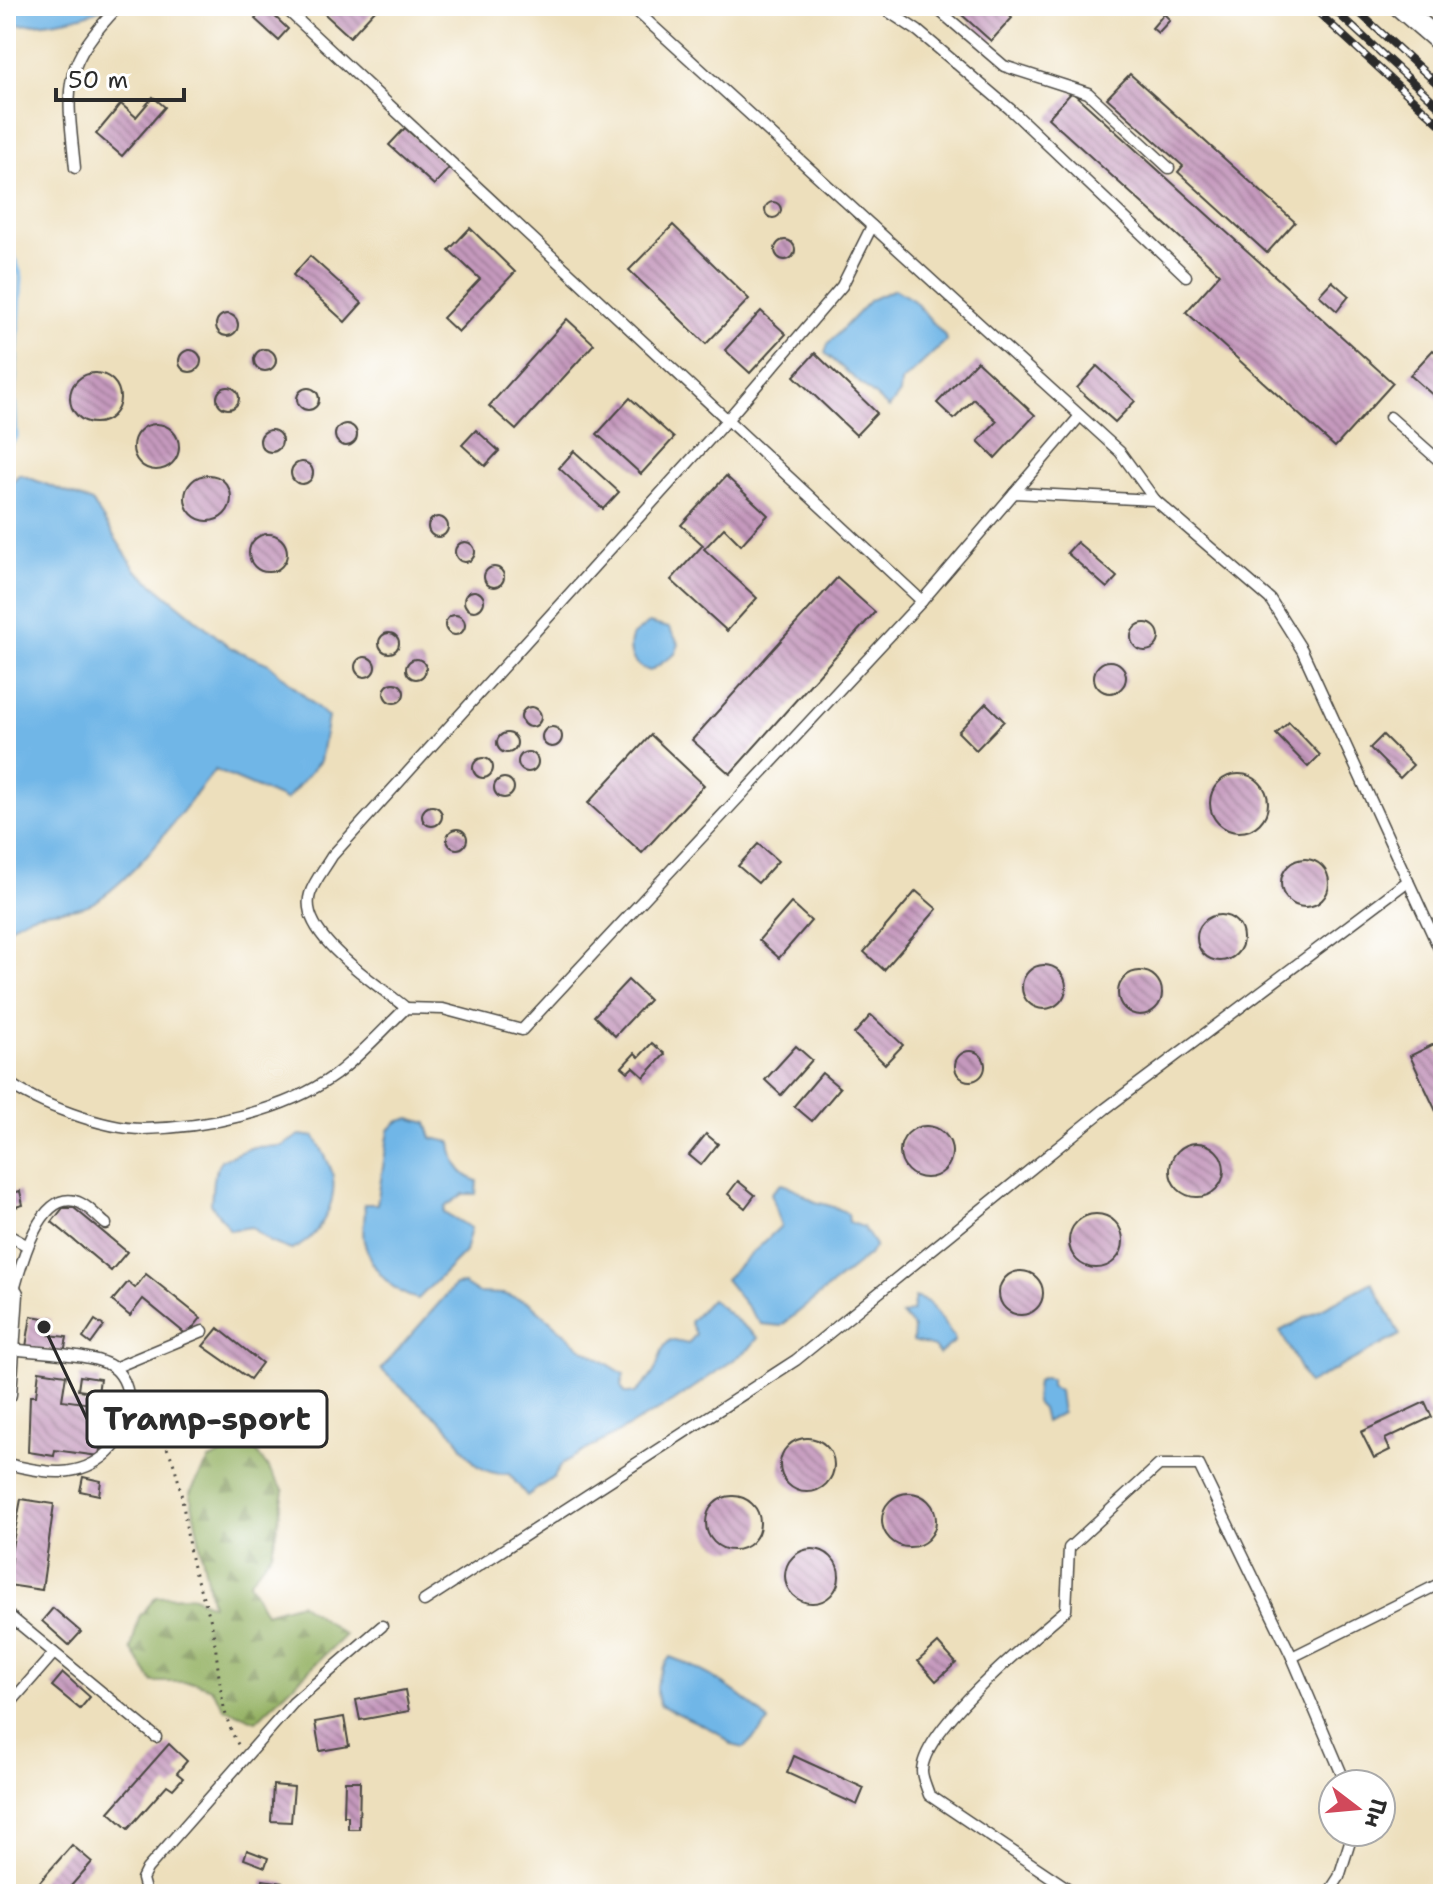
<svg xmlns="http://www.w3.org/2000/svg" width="1449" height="1900" font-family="'Shantell Sans',sans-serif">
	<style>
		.forest { fill: url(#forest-firs); stroke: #606e48; stroke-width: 2 }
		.water { fill: #70b6e7; stroke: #4e7089; stroke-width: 2 }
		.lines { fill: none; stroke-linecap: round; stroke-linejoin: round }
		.stream { stroke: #70b6e7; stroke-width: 5 }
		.building { fill: url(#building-back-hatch) }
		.service-casing { stroke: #484641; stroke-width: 13 }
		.minor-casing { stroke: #484641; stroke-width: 23 }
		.path { stroke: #484641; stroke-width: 3; stroke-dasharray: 2 6; stroke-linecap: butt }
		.service { stroke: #fff; stroke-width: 10 }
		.minor { stroke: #fff; stroke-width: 20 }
		.rail-casing { stroke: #2b2b2b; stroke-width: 8 }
		.rail { stroke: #fff; stroke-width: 5; stroke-dasharray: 15; stroke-linecap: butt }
		.leader { fill: none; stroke: #2b2b2b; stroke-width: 3 }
		.callout-dot { fill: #2b2b2b; stroke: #fff; stroke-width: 3 }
		.callout { fill: #fff; stroke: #2b2b2b; stroke-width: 3 }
		.callout-label { font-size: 32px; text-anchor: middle; font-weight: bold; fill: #2b2b2b }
	</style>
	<defs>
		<pattern id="forest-firs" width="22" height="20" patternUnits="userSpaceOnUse" patternTransform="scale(2)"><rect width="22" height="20" fill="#95b265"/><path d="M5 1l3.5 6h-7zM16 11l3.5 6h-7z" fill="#7a9153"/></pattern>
		<pattern id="building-back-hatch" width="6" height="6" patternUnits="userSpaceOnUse" patternTransform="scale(2)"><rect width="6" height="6" fill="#c599bd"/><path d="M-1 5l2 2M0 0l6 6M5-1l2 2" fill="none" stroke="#a07d9a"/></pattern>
	</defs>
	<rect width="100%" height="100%" fill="#fff"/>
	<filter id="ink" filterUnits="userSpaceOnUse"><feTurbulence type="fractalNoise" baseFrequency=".0125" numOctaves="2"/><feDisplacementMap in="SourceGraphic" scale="16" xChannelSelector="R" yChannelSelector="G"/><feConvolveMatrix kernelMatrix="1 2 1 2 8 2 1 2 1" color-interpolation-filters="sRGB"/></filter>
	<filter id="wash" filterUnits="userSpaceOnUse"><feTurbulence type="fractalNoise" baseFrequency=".006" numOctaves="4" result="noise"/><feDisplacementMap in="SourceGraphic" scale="32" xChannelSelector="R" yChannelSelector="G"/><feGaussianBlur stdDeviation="1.8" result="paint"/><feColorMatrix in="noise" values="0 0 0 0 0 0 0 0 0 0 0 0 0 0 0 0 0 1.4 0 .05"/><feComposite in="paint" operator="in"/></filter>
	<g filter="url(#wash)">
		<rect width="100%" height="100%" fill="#eddfbc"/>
		<!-- forest -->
		<polygon class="forest" points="245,1444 254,1448 284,1491 272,1552 249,1582 265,1613 300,1603 345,1635 256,1721 224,1708 211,1688 195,1682 153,1682 131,1649 139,1617 156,1597 191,1596 212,1605 190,1493 209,1460"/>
		<!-- water -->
		<g class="water">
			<path d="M6,6H106C88,19 28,27 6,24Z"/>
			<polygon points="895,289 914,301 945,336 946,341 901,383 900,393 889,408 825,353 828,344 870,300"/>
			<path d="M19,474L92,502L136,570L231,648L269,664L328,717L320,761L286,800L215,770C179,814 145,867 98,900C70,918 35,901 6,932V491Z"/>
			<path d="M649,623L669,628L679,644L675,654L650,671C633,666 627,654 632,636Z"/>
			<path d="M410,1118L427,1123L432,1138L451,1142C453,1161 459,1175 477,1181L476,1194H463L445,1207L444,1212L471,1228L465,1252L418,1299C393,1294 369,1267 364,1241C361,1229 367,1216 364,1204H377L389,1130L397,1122Z"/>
			<path d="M300,1135L315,1137C321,1148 328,1160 332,1172C339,1202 319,1239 291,1250L270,1242L251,1227L230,1230L211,1204L213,1179L221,1160L253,1147L282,1146Z"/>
			<path d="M781,1184C801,1188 803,1198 816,1202C829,1206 836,1206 848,1214L849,1222L863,1227L875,1245L869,1255L781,1326L761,1324L725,1279L781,1226L771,1193Z"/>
			<polygon points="1372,1282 1400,1335 1308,1384 1280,1331"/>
			<path d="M464,1284L478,1293L504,1294L530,1303L580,1347L624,1374L621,1386L625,1393H635C643,1386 652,1378 656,1368C661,1356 660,1349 670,1340L688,1344L696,1334L690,1322L711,1299L758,1338L749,1349L673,1402L563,1463L554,1477L527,1496L509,1474C466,1476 466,1441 443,1423C421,1405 401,1388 381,1369L455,1285Z"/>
			<polygon points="915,1297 928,1302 954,1337 954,1342 939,1354 934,1347 913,1341 914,1328 902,1315 912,1311"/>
			<polygon points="1044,1378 1051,1379 1051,1386 1059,1391 1062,1413 1045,1422 1042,1409 1035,1402 1037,1381"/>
			<path d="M670,1657C705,1669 744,1695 769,1722L744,1748L732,1745L717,1732L660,1705C653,1687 658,1672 670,1657Z"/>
		</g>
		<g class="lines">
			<!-- stream -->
			<polyline class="stream" points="6,234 21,277 14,394 16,437 6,449"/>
		</g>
		<g id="blocks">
			<!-- building -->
			<g class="building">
				<polygon points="316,6 373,6 376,9 350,37"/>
				<polygon points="952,6 999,6 1012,18 991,41"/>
				<polygon points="266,8 288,29 278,40 255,19"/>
				<polygon points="1164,14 1170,20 1158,33 1152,28"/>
				<polygon points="1130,74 1295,222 1267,253 1178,172 1183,166 1107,98"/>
				<polygon points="1072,92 1393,383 1335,447 1186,312 1220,274 1048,118"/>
				<polygon points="153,97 165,107 122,156 96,134 121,104 136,117"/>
				<polygon points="405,128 449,168 434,185 389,145"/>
				<circle cx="773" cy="210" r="8"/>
				<polygon points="673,225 749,299 706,344 629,270"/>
				<polygon points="470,228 515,272 458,332 443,318 480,279 449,250"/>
				<circle cx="785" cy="250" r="10"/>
				<polygon points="310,256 362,303 345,322 293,275"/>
				<polygon points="1332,281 1349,296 1337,311 1319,295"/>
				<polygon points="761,311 786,334 750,373 725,350"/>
				<circle cx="227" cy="325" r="11"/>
				<polygon points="567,319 594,344 516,430 489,406"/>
				<circle cx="265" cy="360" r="11"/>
				<circle cx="190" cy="361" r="11"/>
				<polygon points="1433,350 1443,359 1443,404 1410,375"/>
				<polygon points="815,353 877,413 856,435 794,376"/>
				<polygon points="977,361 1035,415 995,458 978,441 997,421 974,399 954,419 937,403"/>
				<polygon points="1097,366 1135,401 1115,422 1077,388"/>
				<circle cx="95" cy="398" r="25"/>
				<circle cx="228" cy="398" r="11"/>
				<circle cx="308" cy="399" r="11"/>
				<polygon points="630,398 674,438 641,474 597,434"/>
				<circle cx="346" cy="435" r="11"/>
				<circle cx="156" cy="447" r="23"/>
				<circle cx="271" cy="441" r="11"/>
				<polygon points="476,430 499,451 485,466 462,445"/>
				<polygon points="574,451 619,492 603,509 559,468"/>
				<circle cx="302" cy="473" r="11"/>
				<circle cx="208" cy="498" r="23"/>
				<polygon points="726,476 768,515 741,545 724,528 704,549 757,598 727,631 671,580 703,545 681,525"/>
				<circle cx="438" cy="527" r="10"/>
				<circle cx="268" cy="553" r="19"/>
				<polygon points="1077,542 1117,577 1107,588 1067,553"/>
				<circle cx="465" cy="552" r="10"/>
				<circle cx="494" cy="577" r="10"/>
				<polygon points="837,578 875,612 730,774 692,740"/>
				<circle cx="474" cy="601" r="10"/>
				<circle cx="455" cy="625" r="10"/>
				<circle cx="1145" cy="637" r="14"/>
				<circle cx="389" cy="643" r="10"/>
				<circle cx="365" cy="667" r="10"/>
				<circle cx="416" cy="669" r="10"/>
				<circle cx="1110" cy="677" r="16"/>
				<circle cx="394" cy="693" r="10"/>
				<polygon points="986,703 1004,721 976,750 958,732"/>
				<circle cx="531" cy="717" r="10"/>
				<polygon points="1289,722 1320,755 1308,767 1276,734"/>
				<circle cx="552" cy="737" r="10"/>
				<circle cx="507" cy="743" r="10"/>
				<polygon points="651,735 704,785 642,853 588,803"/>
				<polygon points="1383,735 1413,765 1400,778 1370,748"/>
				<circle cx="528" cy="762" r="10"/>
				<circle cx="483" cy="768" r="10"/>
				<circle cx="1239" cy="803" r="29"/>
				<circle cx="504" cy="788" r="10"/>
				<circle cx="432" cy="816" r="10"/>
				<circle cx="457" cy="839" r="10"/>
				<polygon points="758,844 778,861 758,883 738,866"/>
				<circle cx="1305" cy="883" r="24"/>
				<polygon points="916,891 937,909 884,970 864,952"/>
				<polygon points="791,903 811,921 779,958 759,940"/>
				<circle cx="1220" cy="938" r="23"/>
				<circle cx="1044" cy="987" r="22"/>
				<circle cx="1140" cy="993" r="22"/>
				<polygon points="628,980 649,1000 615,1036 594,1016"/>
				<polygon points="871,1015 903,1045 885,1064 854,1034"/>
				<polygon points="652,1043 665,1054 644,1077 633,1067 628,1072 622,1067 635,1053 639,1057"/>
				<polygon points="1434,1044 1443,1062 1443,1126 1410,1056"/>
				<polygon points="796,1046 812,1060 781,1095 765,1080"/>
				<circle cx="970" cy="1066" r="15"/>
				<polygon points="822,1073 840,1088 812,1121 794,1106"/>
				<circle cx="926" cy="1152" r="26"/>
				<polygon points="706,1134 718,1144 701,1165 689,1155"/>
				<circle cx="1197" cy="1170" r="27"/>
				<polygon points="738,1181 755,1195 745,1208 728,1194"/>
				<polygon points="11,1188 13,1193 20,1191 23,1205 7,1209 6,1190"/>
				<polygon points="63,1208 74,1208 127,1252 111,1271 52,1222"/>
				<circle cx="1096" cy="1241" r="27"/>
				<circle cx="1021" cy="1293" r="22"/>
				<polygon points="146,1274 201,1318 187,1335 143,1299 130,1316 112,1301 128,1282 135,1288"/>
				<polygon points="31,1316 51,1319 49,1335 67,1337 64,1353 26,1347"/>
				<polygon points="95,1320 104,1326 91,1344 83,1338"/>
				<polygon points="218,1328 262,1363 250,1379 203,1346"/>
				<polygon points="39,1371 66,1375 62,1400 106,1406 99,1456 55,1450 54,1456 28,1452 30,1396 36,1396"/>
				<polygon points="80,1376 100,1379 98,1393 78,1390"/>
				<polygon points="1425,1402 1432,1417 1385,1439 1390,1450 1374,1458 1361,1432"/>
				<circle cx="807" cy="1465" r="27"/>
				<polygon points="83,1477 101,1481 99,1495 80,1491"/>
				<circle cx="909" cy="1520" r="27"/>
				<circle cx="733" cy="1523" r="27"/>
				<polygon points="21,1499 54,1504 42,1590 8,1585 12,1558 10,1558"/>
				<circle cx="812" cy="1576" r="27"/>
				<polygon points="53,1608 81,1632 69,1645 42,1621"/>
				<polygon points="938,1643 956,1663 936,1681 918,1661"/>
				<polygon points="63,1673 90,1697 80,1709 52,1686"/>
				<polygon points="405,1690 409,1711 360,1720 356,1700"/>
				<polygon points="344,1717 349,1746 320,1751 315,1722"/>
				<polygon points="169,1744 187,1761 177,1773 183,1778 173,1789 167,1785 128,1829 109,1812"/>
				<polygon points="794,1756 864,1788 857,1805 787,1773"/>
				<polygon points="345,1781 360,1781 359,1829 348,1829 348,1816 344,1816"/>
				<polygon points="273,1785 294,1787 291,1822 271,1821"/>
				<polygon points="72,1845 92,1862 64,1894 29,1894"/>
				<polygon points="247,1850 268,1858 265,1867 244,1859"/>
				<polygon points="263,1880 285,1883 284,1894 261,1894"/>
			</g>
		</g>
	</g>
	<g filter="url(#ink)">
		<use href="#blocks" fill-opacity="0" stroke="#484641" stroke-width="2"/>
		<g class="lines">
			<defs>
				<g id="service">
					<polyline points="283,6 922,601"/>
					<polyline points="631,6 1120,452 1155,500"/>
					<polyline points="880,6 918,31 1010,109 1186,276"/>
					<polyline points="934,6 1004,66 1088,93 1169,168"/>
					<path d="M75,168C67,87 59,68 119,6"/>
					<polyline points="1390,417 1443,464"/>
					<polyline points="1014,493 1080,416"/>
					<polyline points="1408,881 1443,957"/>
					<path d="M406,1008C378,984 297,935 310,894C314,881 325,868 332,856L727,420L842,286L872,226"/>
					<path d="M6,1081C37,1104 104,1129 143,1129C204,1128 284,1112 335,1075C360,1056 383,1030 406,1008L443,1009L522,1030L922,601L1014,493L1155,500L1270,599L1302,650L1408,881L1105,1109L796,1360L424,1601"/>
					<polyline points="6,1234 26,1245"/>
					<path d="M13,1294C20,1269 38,1192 75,1201C87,1204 97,1217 106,1224"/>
					<polyline points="114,1368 203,1331"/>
					<path d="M6,1464C23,1467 43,1473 61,1472C98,1470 127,1444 129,1407C129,1392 126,1378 114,1368C96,1353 37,1353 12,1349"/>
					<polyline points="6,1613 156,1737"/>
					<polyline points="1292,1657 1443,1582"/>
					<polyline points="6,1708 54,1653"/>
					<polyline points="146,1894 142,1879 147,1869 293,1703 382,1626"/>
					<path d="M1076,1894L929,1795C927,1788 922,1778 922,1771C923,1728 1033,1638 1066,1610L1069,1548L1159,1465H1199L1292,1657L1346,1784"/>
					<polyline points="1328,1894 1339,1877 1353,1832"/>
				</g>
				<g id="minor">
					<polyline points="1399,6 1443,44"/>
					<polyline points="6,1293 13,1294 6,1394"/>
				</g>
			</defs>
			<!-- service casing -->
			<use href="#service" class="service-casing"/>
			<!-- minor casing -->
			<use href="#minor" class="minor-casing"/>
			<!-- path -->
			<path class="path" d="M139,1421C183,1436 183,1521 191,1558C195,1580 206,1601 211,1622C221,1665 216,1707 239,1746"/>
			<!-- service -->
			<use href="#service" class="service"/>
			<!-- minor -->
			<use href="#minor" class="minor"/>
			<defs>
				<g id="rail">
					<polyline points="1311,6 1443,127"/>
					<polyline points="1330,6 1443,110"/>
					<polyline points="1352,6 1443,89"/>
				</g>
			</defs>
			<!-- rail casing -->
			<use href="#rail" class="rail-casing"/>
			<!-- rail -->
			<use href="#rail" class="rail"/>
		</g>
	</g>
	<!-- callouts -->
	<path class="leader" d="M44 1327L87 1419"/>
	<circle class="callout-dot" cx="44" cy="1327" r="8"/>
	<rect class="callout" x="87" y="1391" width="240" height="56" rx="8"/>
	<g class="callout-label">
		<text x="207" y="1430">Tramp-sport</text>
	</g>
	<!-- margin -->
	<rect width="1449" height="1900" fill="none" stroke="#fff" stroke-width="32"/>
	<!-- north arrow -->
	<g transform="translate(1357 1808) rotate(106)"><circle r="38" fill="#ffffff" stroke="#aaaaaa" stroke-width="2"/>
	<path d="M0-6L14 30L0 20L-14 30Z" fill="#d1495b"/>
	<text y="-12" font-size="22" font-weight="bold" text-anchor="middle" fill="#2b2b2b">Пн</text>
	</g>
	<!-- scale -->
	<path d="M56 88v12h128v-12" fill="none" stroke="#2b2b2b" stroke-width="4"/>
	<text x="68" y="88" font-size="24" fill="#2b2b2b" stroke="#ffffff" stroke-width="6" paint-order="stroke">50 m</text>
</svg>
